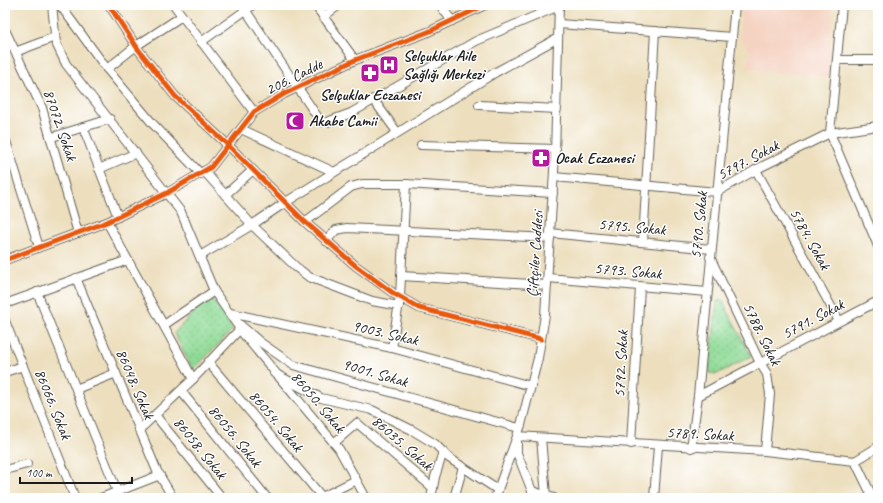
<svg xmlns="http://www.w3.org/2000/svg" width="883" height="503" font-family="Caveat,sans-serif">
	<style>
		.built { fill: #f5d3c2 }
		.park { fill: url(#park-dots); stroke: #567c5a }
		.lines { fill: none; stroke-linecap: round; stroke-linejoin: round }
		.minor-casing { stroke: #656055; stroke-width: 10 }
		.minor { stroke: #fff; stroke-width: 8 }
		.cycleway-casing { stroke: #fff; stroke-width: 8 }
		.cycleway { stroke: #e8590c; stroke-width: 5 }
		.labels { text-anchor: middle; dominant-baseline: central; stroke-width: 3; stroke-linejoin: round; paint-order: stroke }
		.poi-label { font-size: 16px; font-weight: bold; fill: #1c1c1c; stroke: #fff; text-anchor: start }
		.street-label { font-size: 16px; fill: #1c1c1c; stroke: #fff }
	</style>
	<defs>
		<pattern id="park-dots" width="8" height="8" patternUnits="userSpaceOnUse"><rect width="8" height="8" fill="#90db97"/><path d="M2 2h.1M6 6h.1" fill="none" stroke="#7cbb82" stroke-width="1.8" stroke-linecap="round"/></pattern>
	</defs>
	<rect width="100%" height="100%" fill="#fff"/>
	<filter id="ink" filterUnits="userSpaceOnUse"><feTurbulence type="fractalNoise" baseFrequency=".025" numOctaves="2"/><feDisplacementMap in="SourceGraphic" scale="8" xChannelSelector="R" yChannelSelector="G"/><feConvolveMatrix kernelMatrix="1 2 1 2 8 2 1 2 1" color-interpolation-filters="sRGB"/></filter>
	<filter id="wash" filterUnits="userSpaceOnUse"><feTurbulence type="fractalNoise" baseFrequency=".012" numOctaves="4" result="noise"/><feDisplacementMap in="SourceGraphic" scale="16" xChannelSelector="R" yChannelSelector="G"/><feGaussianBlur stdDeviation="0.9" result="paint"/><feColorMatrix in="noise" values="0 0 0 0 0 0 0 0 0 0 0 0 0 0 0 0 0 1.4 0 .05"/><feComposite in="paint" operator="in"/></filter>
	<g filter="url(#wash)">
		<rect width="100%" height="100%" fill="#eddfbe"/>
		<!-- built -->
		<polygon class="built" points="742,5 832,5 829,77 747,69 750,50 739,38"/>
		<!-- park -->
		<g class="park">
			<polygon points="210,296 233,329 193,370 174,333"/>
			<polygon points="722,300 751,356 717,374 709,373 717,301"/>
		</g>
	</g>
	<g filter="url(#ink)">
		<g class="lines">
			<defs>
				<g id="minor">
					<polyline points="52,5 56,43 66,64 181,212 214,291 240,329 193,379 139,430"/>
					<polyline points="60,5 107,69 153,124 201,174"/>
					<polyline points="109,5 138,49 175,96 229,146 305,222 356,266 393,293 419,308 541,339"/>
					<polyline points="174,5 254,112"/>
					<polyline points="242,5 321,122 327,122 351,113 476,41 559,6"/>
					<polyline points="315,5 355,60"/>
					<polyline points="440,5 452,21"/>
					<polyline points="842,5 830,133 878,246"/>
					<polyline points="5,6 6,5"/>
					<polyline points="323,17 339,5"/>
					<polyline points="559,24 732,37"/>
					<polyline points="5,30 42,108 78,233"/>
					<polyline points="201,42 253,5"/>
					<polyline points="15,52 55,37"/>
					<polyline points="837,60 878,60"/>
					<polyline points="107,69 136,46 182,16"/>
					<polyline points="373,99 397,132"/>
					<polyline points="479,105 557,109"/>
					<polyline points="83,127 118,217"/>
					<polyline points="241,129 334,172"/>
					<polyline points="52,137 110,119"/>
					<polyline points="5,138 39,247"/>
					<polyline points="421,145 556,149"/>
					<polyline points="99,169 136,153"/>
					<polyline points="756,170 839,321"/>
					<polyline points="204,171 252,225 296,267 309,277 372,301 399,306"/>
					<polyline points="554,177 717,192 759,168 830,133 878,126"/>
					<polyline points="225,195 253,170"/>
					<polyline points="107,222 193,379"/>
					<polyline points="305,222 351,187 362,184 406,184 553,193"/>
					<polyline points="550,233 711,249"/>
					<polyline points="326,241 336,230 347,228 550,238"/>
					<polyline points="643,242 655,31"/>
					<polyline points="200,256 252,225 286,202 496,72 558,38"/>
					<polyline points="710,257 760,363 767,374 770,394 765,451"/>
					<polyline points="5,260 107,222 167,193 211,167 254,112 284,94 355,60 428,32 485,5"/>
					<polyline points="401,276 547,285"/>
					<polyline points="76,278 157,471 173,498"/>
					<polyline points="548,278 707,292"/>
					<polyline points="37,292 117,491"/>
					<polyline points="5,304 128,260"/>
					<polyline points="230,313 392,348 531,386"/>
					<polyline points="5,321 75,498"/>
					<polyline points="237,322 260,342 293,365 519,428"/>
					<polyline points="164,325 214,291"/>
					<polyline points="240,330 339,449 366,498"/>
					<polyline points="392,348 400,296 406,184"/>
					<polyline points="208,362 322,497"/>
					<polyline points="5,372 23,366"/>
					<polyline points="274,373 321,398 372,410 412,430 435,444 449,458 498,490"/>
					<polyline points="76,389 116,373"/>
					<polyline points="181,391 267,498"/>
					<polyline points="698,396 878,301"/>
					<polyline points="155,415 222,498"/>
					<polyline points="541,438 546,496"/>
					<polyline points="334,443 357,423 433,488"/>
					<polyline points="631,444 640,287"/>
					<polyline points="691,448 698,396 735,5"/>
					<polyline points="855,461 873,498"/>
					<polyline points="5,470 27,464"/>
					<polyline points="532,491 554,498"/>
					<polyline points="101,498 160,475"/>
					<polyline points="320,498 356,480"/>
					<polyline points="431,498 435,477 443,452"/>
					<polyline points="454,498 463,467"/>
					<polyline points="495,498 521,425 538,358 545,315 555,155 559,5"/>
					<polyline points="532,498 532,491 517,453 517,436 765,451 855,461 878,447"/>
					<polyline points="654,498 658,446"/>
				</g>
			</defs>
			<!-- minor casing -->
			<use href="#minor" class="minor-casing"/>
			<!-- minor -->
			<use href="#minor" class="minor"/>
			<defs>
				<g id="cycleway">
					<polyline points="109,5 138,49 175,96 229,146 305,222 356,266 393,293 419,308 541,339"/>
					<polyline points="5,260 107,222 167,193 211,167 254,112 284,94 355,60 428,32 485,5"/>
				</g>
			</defs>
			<!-- cycleway casing -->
			<use href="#cycleway" class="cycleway-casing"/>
			<!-- cycleway -->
			<use href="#cycleway" class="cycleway"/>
		</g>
	</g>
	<!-- icons -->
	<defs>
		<symbol id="hospital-square" viewBox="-11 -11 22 22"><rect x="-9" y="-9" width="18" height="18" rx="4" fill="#b5179e" stroke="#fff"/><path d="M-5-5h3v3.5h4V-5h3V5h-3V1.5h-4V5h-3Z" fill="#fff"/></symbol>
		<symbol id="pharmacy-square" viewBox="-11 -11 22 22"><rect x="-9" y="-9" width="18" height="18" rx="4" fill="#b5179e" stroke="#fff"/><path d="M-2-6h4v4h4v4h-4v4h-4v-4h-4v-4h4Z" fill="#fff"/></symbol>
		<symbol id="mosque-square" viewBox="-11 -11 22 22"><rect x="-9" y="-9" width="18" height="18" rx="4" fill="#b5179e" stroke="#fff"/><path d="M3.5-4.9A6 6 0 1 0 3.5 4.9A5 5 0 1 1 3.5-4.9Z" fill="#fff"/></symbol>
	</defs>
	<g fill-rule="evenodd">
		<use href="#hospital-square" x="378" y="54" width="22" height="22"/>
		<use href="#pharmacy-square" x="359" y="62" width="22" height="22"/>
		<use href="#mosque-square" x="284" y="110" width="22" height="22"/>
		<use href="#pharmacy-square" x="530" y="147" width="22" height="22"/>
	</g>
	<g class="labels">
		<!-- poi labels -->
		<g class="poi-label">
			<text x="403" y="56">Selçuklar Aile<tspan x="403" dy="18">Sağlığı Merkezi</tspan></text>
			<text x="370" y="95" text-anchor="middle">Selçuklar Eczanesi</text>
			<text x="309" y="121">Akabe Camii</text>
			<text x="555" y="158">Ocak Eczanesi</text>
		</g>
		<!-- street labels -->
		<g class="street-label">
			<text transform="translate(294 77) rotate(-27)">206. Cadde</text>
			<text transform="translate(60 125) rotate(71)">87072. Sokak</text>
			<text transform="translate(748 160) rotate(-28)">5797. Sokak</text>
			<text transform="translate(699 225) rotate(-84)">5790. Sokak</text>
			<text transform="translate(632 227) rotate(5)">5795. Sokak</text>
			<text transform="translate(810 239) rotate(61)">5784. Sokak</text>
			<text transform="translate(535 254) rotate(-86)">Çiftçiler Caddesi</text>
			<text transform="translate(628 271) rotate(5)">5793. Sokak</text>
			<text transform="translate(813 319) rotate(-28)">5791. Sokak</text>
			<text transform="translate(385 333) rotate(13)">9003. Sokak</text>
			<text transform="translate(762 334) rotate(64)">5788. Sokak</text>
			<text transform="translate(621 364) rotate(-87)">5792. Sokak</text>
			<text transform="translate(375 373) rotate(16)">9001. Sokak</text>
			<text transform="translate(135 384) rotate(67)">86048. Sokak</text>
			<text transform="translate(318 402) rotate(50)">86050. Sokak</text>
			<text transform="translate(53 404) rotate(68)">86066. Sokak</text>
			<text transform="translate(276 421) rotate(50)">86054. Sokak</text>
			<text transform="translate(700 434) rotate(3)">5789. Sokak</text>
			<text transform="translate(235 436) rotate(51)">86056. Sokak</text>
			<text transform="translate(402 443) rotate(41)">86035. Sokak</text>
			<text transform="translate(200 448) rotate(51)">86058. Sokak</text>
		</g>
	</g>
	<!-- margin -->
	<rect width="883" height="503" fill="none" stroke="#fff" stroke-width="20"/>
	<!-- scale -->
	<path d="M20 477v6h112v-6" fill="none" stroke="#1c1c1c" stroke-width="2"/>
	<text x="26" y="477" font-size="12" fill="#1c1c1c" stroke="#ffffff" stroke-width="3" paint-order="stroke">100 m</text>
</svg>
